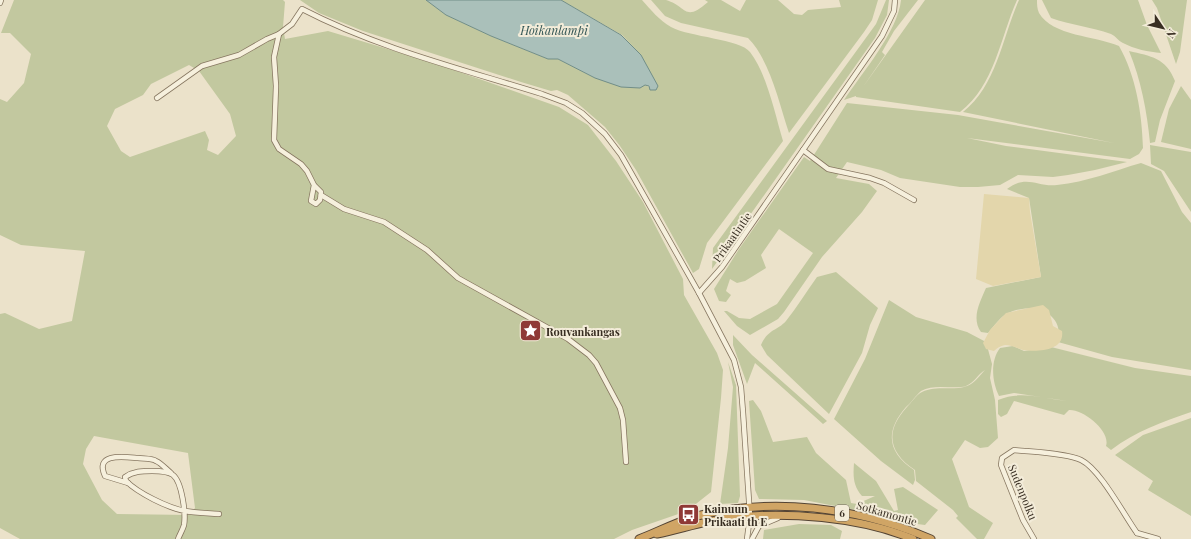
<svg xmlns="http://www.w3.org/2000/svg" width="1191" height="539" font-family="'Playfair Display',serif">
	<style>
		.green { fill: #c2c89f; fill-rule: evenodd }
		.sand { fill: #e3d6ab }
		.water { fill: #aac0ba; stroke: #718e88 }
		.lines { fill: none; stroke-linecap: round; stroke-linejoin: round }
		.minor-casing { stroke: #867660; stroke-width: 6 }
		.highway-casing { stroke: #544434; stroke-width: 9 }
		.minor { stroke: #f6f0dd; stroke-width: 4.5 }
		.highway { stroke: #d0a565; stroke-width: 7 }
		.labels { text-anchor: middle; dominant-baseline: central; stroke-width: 4; stroke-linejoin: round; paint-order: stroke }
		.shield { fill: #f3ecd9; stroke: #706759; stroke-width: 1 }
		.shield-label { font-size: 10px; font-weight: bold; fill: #382e22 }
		.street-label { font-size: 11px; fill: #382e22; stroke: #f3ecd9 }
		.poi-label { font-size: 11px; font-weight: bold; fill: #382e22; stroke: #f3ecd9; text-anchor: start }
		.water-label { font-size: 12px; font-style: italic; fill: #335655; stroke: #f3ecd9 }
	</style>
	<rect width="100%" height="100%" fill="#ebe2ca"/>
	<!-- green -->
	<g class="green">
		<path d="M14,0H283L285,2L283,27L285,39L328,31L431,62L559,107L588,125L616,161L643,202L683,279L684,295L717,353L723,370L721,398L711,492L687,511L632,530L614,539H20L0,528V314L5,313L39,329L72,321L85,251L21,245L0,235V99L7,102L24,83L31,54L10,33H1ZM189,65L199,71L230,114L236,136L218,155L207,150L209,140L205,131L130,157L121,151L107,126L115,109L143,95L151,84ZM94,436L188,453L195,508L190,515L117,514L102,500L83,464L86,449Z"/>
		<path d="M300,0H426L446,15L491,36L548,59H558L595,78L645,85L653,89L641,55L622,35L561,0H642C651,10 659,20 671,27C689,37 740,39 750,52C767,74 775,114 783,141L707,243L699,269L693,273L636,170L620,146L605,127L568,95L557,90L551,91L521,82L363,31L319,13Z"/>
		<path d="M651,0C655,0 662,0 666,0C687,6 684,23 708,2L705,0H721L740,11L746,0H778L794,14L802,15L808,10L841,7L839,0H878L872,20L864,32L789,133C779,103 770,60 748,38L681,23L665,16Z"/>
		<polygon points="886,0 889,0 887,15 875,38 712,269 713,248 876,24"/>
		<path d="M901,0H918L894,31L882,52L885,55L863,87L925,0H1017C1000,38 995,85 960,112L856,97V96L844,100C862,73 898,31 901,0Z"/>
		<path d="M1019,0H1037C1037,4 1037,9 1039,13C1052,36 1096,36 1119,46C1136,76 1142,113 1143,148L1139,154L1130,159L967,138L1006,146L1127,162L1095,170L1068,175L1053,177L1018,175L1000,185L978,187H960L900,178L881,170L847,162L836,178L869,184L877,191L862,212L822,257L784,312L778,319L750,335L737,326L724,311H727L739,318L750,319L777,304L813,253L779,229L761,255L766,268L745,281L737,283L730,279L726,291L731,295L726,302L719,301L714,289L739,249L804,157L810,161L847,103L958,115L1114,143L963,112C997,85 1002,38 1019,0Z"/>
		<path d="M1042,0H1138L1147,25L1161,53C1149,52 1134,49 1123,43C1118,41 1116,36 1111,34C1091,27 1071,25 1051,18Z"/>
		<polygon points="1152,0 1187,0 1180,52 1176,64 1157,8"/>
		<path d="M1129,51C1151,56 1166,58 1175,81L1160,120L1155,142L1150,143C1147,111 1141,80 1129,51Z"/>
		<polygon points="1181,86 1191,100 1191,149 1161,142 1169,109"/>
		<polygon points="1150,145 1191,152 1191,212 1164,171 1151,164"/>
		<path d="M1141,163L1161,171L1182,212L1191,223V370L1112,357L1058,342C1065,311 1031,302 1008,313C1000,317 994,326 988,333L981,332C971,318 980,302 986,288L1041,277L1029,198L1007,189C1027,174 1036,187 1057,185C1087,182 1113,171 1141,163Z"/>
		<path d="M836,272L878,308L870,325L862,353L829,414L767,355L761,345C768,329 777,331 786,321C797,307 807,291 817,277Z"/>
		<path d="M889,300L916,317L967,332L986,342L992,364L990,378L995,400L998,438L988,447L980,448L965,440L952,459L969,507L993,523L984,539H977L956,518L958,516L953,510L916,481L915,470C888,452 885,431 907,407C911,403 916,395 922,392C936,385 955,391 967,386C975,383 980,375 985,370C978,374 974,383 966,386C954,390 935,383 921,391C916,395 911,403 906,407C885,431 887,452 914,470L915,480L913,485L881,461L834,419L865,359Z"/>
		<polygon points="733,335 752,355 827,421 823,424 755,363 747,384 733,345"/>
		<path d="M1013,346L1024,351L1051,347L1135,368L1191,376V412C1162,422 1136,431 1111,450L1106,446C1111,431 1083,409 1069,410L1064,415L1014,401L1007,414L1001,417L998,414V400C1022,390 1043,399 1067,401L1014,393L999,396C992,382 990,361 1000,348Z"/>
		<polygon points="728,362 736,385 740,496 738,503 720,504 728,448 733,387"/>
		<path d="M753,400L761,411L773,442L807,437L816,453L846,480L851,503L857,504L875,496H862C853,486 853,476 854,463L876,481L894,511L898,510L894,489L903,487L938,510L925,525L910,523L882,515L804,500L759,499L755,490L749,401Z"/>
		<polygon points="1191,418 1191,516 1148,490 1153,481 1115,455 1143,435"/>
		<polygon points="799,524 831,525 842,531 840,539 763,539 764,530"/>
	</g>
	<!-- sand -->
	<g class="sand">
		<polygon points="984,194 1029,198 1030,212 1041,277 993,286 976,279"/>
		<path d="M1043,305L1049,310L1053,326L1062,331C1065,351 1038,352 1023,350C1017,348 1011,345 1005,345C1000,346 997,348 994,351L986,349L983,343L990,330L1006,313Z"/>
	</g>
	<!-- water -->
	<polygon class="water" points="426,0 561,0 621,35 641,55 658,86 656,90 650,90 649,86 645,85 640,88 621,87 595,78 558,59 548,59 491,36 446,15"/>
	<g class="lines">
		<defs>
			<g id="minor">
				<polyline points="0,3 1,0"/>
				<polyline points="279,34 274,57 276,86 274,140 279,149 301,164 307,171 314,185 321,192 320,200 316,204 311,201 314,185"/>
				<path d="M157,98L202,66L239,55L267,39L279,34L292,24L302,9C377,48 462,69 542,94L566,103L582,113L605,134L621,155L699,293L734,360L741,387L743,412L750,516L747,539"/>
				<polyline points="803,150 828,169 870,178 884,183 914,200"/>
				<polyline points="321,195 344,209 384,222 427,250 458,278 568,339 589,355 596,363 620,408 623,420 626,462"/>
				<polyline points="699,293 722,267 882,36 894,11 895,0"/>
				<path d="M128,483L105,476C94,452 125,457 138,458C143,459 152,458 156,461C161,463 166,469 171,473"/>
				<polyline points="1137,533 1158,539"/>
				<path d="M178,539C180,534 183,529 184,525C186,514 182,482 173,475C168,471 158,471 152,471C142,471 134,471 125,477L126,481C138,493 168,508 185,511C196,513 208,513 219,514"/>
				<polyline points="752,539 759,526 778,518"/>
				<path d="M1034,539L1023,520L1001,465L1002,458L1014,450C1032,452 1066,453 1081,460C1100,469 1124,515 1137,533"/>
			</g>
			<g id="highway">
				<path d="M657,534C681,529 705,521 729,518C785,511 860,517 913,539"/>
				<path d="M639,539C657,532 674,523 693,517C770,496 858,507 931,539"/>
			</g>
		</defs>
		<!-- minor casing -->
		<use href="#minor" class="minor-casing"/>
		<!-- highway casing -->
		<use href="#highway" class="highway-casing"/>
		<!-- minor -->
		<use href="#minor" class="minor"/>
		<!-- highway -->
		<use href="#highway" class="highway"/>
	</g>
	<!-- icons -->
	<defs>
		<symbol id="sight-square" viewBox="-11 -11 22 22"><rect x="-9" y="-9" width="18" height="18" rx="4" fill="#8f3936" stroke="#f3ecd9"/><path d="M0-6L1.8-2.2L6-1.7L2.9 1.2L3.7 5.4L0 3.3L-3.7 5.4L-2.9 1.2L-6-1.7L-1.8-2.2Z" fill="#fff"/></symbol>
		<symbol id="bus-square" viewBox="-11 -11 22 22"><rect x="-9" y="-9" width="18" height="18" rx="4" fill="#8f3936" stroke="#f3ecd9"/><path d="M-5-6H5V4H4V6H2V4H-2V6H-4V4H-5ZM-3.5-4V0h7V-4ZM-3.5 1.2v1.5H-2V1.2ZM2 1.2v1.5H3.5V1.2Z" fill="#fff"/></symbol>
	</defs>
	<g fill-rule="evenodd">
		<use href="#sight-square" x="518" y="318" width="25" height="25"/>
		<use href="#bus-square" x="676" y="502" width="25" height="25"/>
	</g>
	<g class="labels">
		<!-- shield labels -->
		<rect class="shield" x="835" y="505" width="14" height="16" rx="3"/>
		<g class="shield-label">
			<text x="842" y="513">6</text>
		</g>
		<!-- street labels -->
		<g class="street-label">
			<text transform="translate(732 237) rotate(-55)">Prikaatintie</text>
			<text transform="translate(1023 492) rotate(68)">Sudenpolku</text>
			<text transform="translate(887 513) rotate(16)">Sotkamontie</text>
		</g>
		<!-- poi labels -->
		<g class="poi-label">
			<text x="546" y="331">Rouvankangas</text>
			<text x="704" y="508">Kainuun<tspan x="704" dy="13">Prikaati th E</tspan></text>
		</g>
		<!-- water labels -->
		<g class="water-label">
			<text x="554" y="30">Hoikanlampi</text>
		</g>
	</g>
	<!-- north arrow -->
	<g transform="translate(1163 28) rotate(125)" stroke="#f3ecd9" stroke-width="3" paint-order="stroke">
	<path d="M0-3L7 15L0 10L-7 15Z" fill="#382e22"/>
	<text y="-6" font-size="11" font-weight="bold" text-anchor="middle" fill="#382e22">N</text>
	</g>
</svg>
